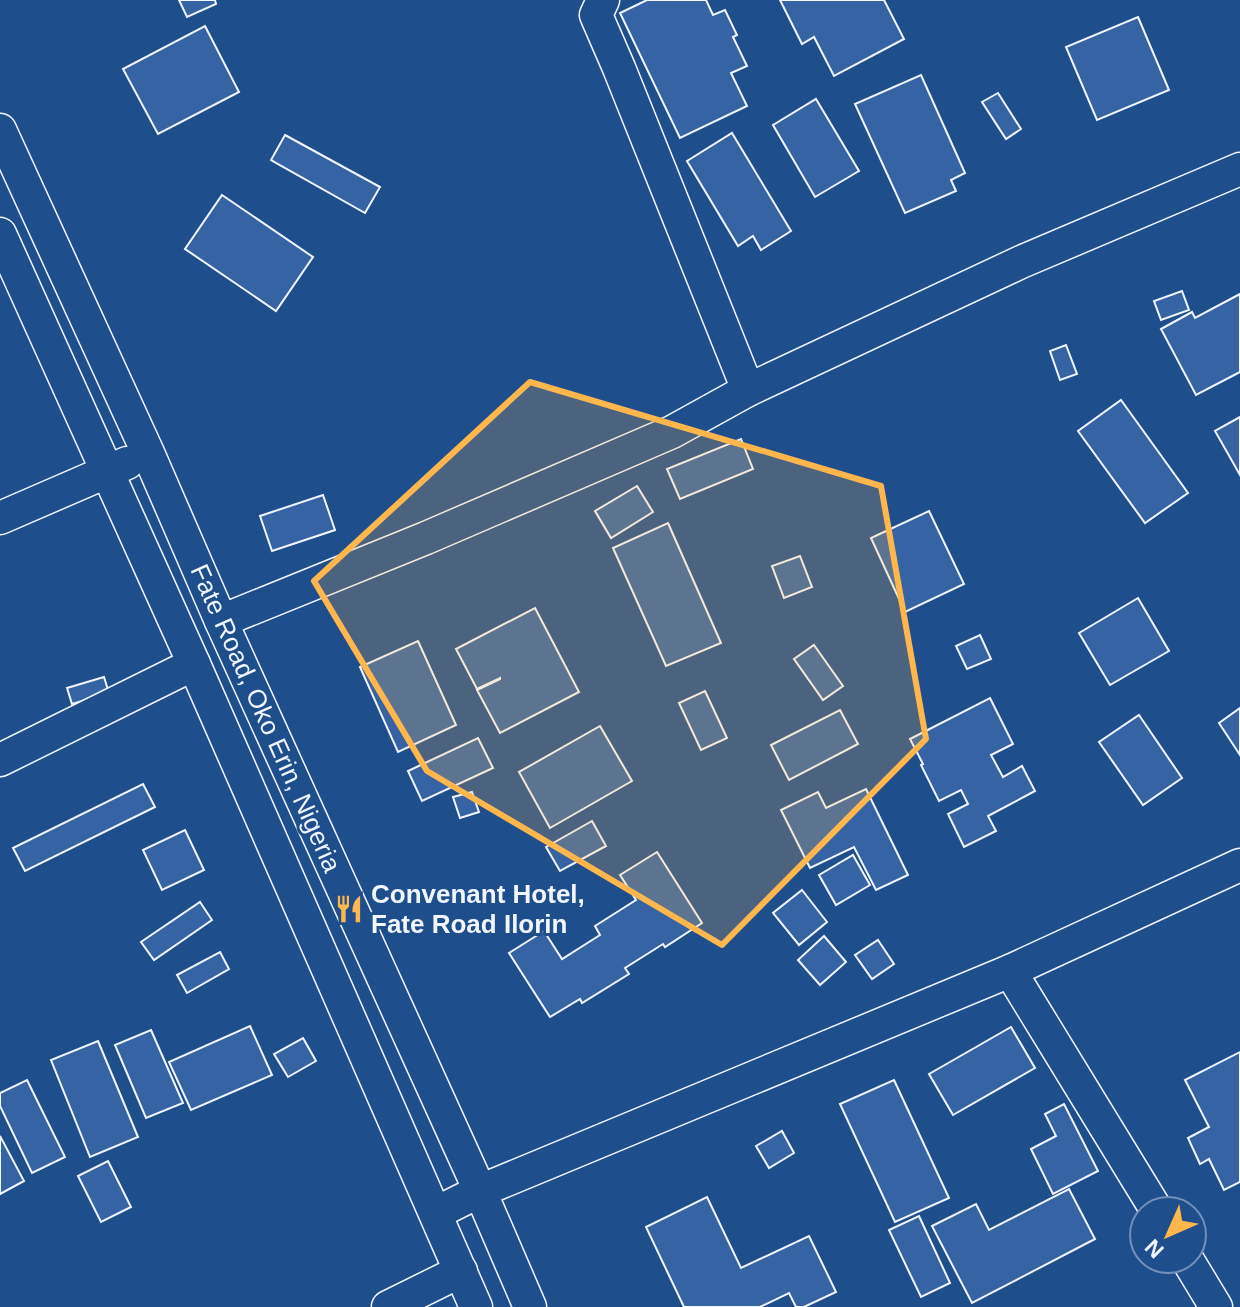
<svg xmlns="http://www.w3.org/2000/svg" width="1240" height="1307" font-family="Helvetica,sans-serif">
	<style>
		.building { fill: #3563a3; stroke: #f2f6ff; stroke-width: 2 }
		.lines { fill: none; stroke-linecap: round; stroke-linejoin: round }
		.minor-casing { stroke: #f2f6ff; stroke-width: 35 }
		.minor { stroke: #1f4e8c; stroke-width: 32 }
		.marked { fill: #ffb74d; fill-opacity: 0.2; stroke: #ffb74d; stroke-width: 6; stroke-linejoin: round }
		.labels { text-anchor: middle; dominant-baseline: central; stroke-width: 6; stroke-linejoin: round; paint-order: stroke }
		.street-label { font-size: 26px; fill: #f2f6ff; stroke: #1f4e8c }
		.poi-label { font-size: 26px; font-weight: bold; fill: #f2f6ff; stroke: #1f4e8c; text-anchor: start }
	</style>
	<rect width="100%" height="100%" fill="#1f4e8c"/>
	<!-- building -->
	<g class="building">
		<polygon points="179,0 215,0 216,4 187,17"/>
		<polygon points="647,0 706,0 713,15 725,10 737,35 733,37 747,66 731,73 747,106 680,138 620,13"/>
		<polygon points="780,0 884,0 904,39 834,76 814,37 802,44"/>
		<polygon points="1138,17 1169,90 1097,120 1066,47"/>
		<polygon points="205,26 239,92 158,134 123,69"/>
		<polygon points="921,75 965,173 951,180 956,191 905,213 855,104"/>
		<polygon points="998,93 1021,129 1006,139 982,102"/>
		<polygon points="816,99 859,171 815,197 773,125"/>
		<polygon points="732,133 791,231 761,250 753,236 738,246 687,161"/>
		<polygon points="285,135 380,187 365,213 271,160"/>
		<polygon points="222,195 313,257 276,311 185,249"/>
		<polygon points="1182,291 1189,310 1161,320 1154,301"/>
		<polygon points="1240,294 1240,372 1196,395 1161,329 1192,312 1195,318"/>
		<polygon points="1066,345 1077,374 1060,380 1050,351"/>
		<polygon points="1121,400 1188,493 1145,523 1078,431"/>
		<polygon points="1240,417 1240,475 1215,431"/>
		<polygon points="741,439 753,469 680,499 667,469"/>
		<polygon points="637,486 653,512 611,538 595,511"/>
		<polygon points="323,495 335,530 272,551 260,516"/>
		<polygon points="929,511 964,584 905,612 871,538"/>
		<polygon points="668,523 721,643 666,666 613,548"/>
		<polygon points="800,556 812,587 784,598 772,566"/>
		<polygon points="1138,598 1169,651 1110,685 1079,633"/>
		<polygon points="535,608 579,692 500,733 477,690 500,679 500,678 477,689 456,649"/>
		<polygon points="980,635 991,659 967,669 956,646"/>
		<polygon points="418,641 456,725 398,752 360,667"/>
		<polygon points="814,645 843,686 823,700 794,659"/>
		<polygon points="104,677 109,693 72,704 67,688"/>
		<polygon points="705,691 727,738 701,750 679,703"/>
		<polygon points="990,698 1013,744 991,755 1003,777 1022,766 1035,791 988,816 996,831 964,847 948,814 968,804 961,790 939,801 921,765 923,764 910,739"/>
		<polygon points="1240,708 1240,755 1219,723"/>
		<polygon points="840,710 858,744 789,780 771,745"/>
		<polygon points="1139,715 1182,778 1143,805 1099,742"/>
		<polygon points="600,726 632,781 550,828 519,772"/>
		<polygon points="478,738 493,768 422,801 408,771"/>
		<polygon points="143,784 155,807 25,871 13,848"/>
		<polygon points="866,789 908,875 876,890 854,847 810,868 781,810 818,792 826,808"/>
		<polygon points="472,792 479,812 460,818 453,797"/>
		<polygon points="592,821 606,846 560,871 546,847"/>
		<polygon points="185,830 204,870 162,890 143,850"/>
		<polygon points="657,852 702,923 665,947 663,944 625,968 629,974 582,1003 580,999 550,1017 509,953 544,931 562,959 600,935 595,926 636,900 620,875"/>
		<polygon points="853,855 870,885 836,905 819,875"/>
		<polygon points="802,890 827,922 799,945 773,913"/>
		<polygon points="200,902 212,920 154,960 141,942"/>
		<polygon points="824,936 846,962 820,985 798,960"/>
		<polygon points="878,940 894,964 872,979 855,955"/>
		<polygon points="220,952 229,969 187,993 177,975"/>
		<polygon points="250,1026 272,1075 191,1110 169,1062"/>
		<polygon points="1011,1027 1035,1068 953,1115 929,1074"/>
		<polygon points="151,1030 183,1103 146,1118 115,1045"/>
		<polygon points="303,1038 316,1061 288,1077 274,1054"/>
		<polygon points="98,1041 138,1137 90,1157 51,1060"/>
		<polygon points="1240,1052 1240,1182 1224,1190 1209,1159 1200,1164 1188,1138 1209,1127 1185,1080"/>
		<polygon points="27,1080 65,1157 32,1173 0,1106 0,1093"/>
		<polygon points="894,1080 949,1198 895,1222 840,1104"/>
		<polygon points="1064,1104 1098,1171 1053,1194 1031,1149 1056,1136 1045,1114"/>
		<polygon points="782,1131 794,1153 769,1168 756,1146"/>
		<polygon points="0,1136 24,1181 0,1194"/>
		<polygon points="108,1161 131,1207 101,1222 78,1176"/>
		<polygon points="1069,1189 1095,1239 972,1303 932,1226 976,1204 989,1230"/>
		<polygon points="707,1197 741,1268 809,1236 836,1292 804,1307 796,1307 789,1293 760,1307 684,1307 646,1227"/>
		<polygon points="919,1216 950,1283 921,1297 889,1230"/>
	</g>
	<g class="lines">
		<defs>
			<g id="minor">
				<polyline points="603,0 596,15 619,68 748,390"/>
				<polyline points="0,130 148,453 221,621 480,1191 530,1307"/>
				<polyline points="0,234 194,664 476,1307"/>
				<polyline points="0,518 127,463"/>
				<polyline points="221,621 426,538 672,432 748,390 1021,262 1240,169"/>
				<polyline points="0,760 194,664"/>
				<polyline points="1010,971 1157,1211"/>
				<polyline points="436,1213 480,1191 1010,971 1240,865"/>
				<polyline points="1187,1259 1216,1307"/>
				<polyline points="388,1307 461,1271"/>
			</g>
		</defs>
		<!-- minor casing -->
		<use href="#minor" class="minor-casing"/>
		<!-- minor -->
		<use href="#minor" class="minor"/>
	</g>
	<!-- marked area -->
	<path class="marked" d="M530,382L881,486L926,739L722,945L427,771L314,581Z"/>
	<!-- icons -->
	<defs>
		<symbol id="restaurant-bare" viewBox="-9 -9 18 18"><path d="M-5-6h1v4h1v-4h1v4h1v-4h1v5L-1.5 .5V6h-2V.5L-5-1ZM5-6V6H3V1.5H1.5Q1.5-4 5-6Z" fill="#ffb74d" stroke="#1f4e8c" stroke-width="2.5" paint-order="stroke"/></symbol>
	</defs>
	<g fill-rule="evenodd">
		<use href="#restaurant-bare" x="329" y="889" width="40" height="40"/>
	</g>
	<g class="labels">
		<!-- street labels -->
		<g class="street-label">
			<text transform="translate(266 718) rotate(66)">Fate Road, Oko Erin, Nigeria</text>
		</g>
		<!-- poi labels -->
		<g class="poi-label">
			<text x="371" y="894">Convenant Hotel,<tspan x="371" dy="30">Fate Road Ilorin</tspan></text>
		</g>
	</g>
	<!-- north arrow -->
	<g transform="translate(1168 1235) rotate(225)"><circle r="38" fill="#1f4e8c" stroke="#7391ba" stroke-width="2"/>
	<path d="M0-6L14 30L0 20L-14 30Z" fill="#ffb74d"/>
	<text y="-12" font-size="22" font-weight="bold" text-anchor="middle" fill="#f2f6ff">N</text>
	</g>
</svg>
